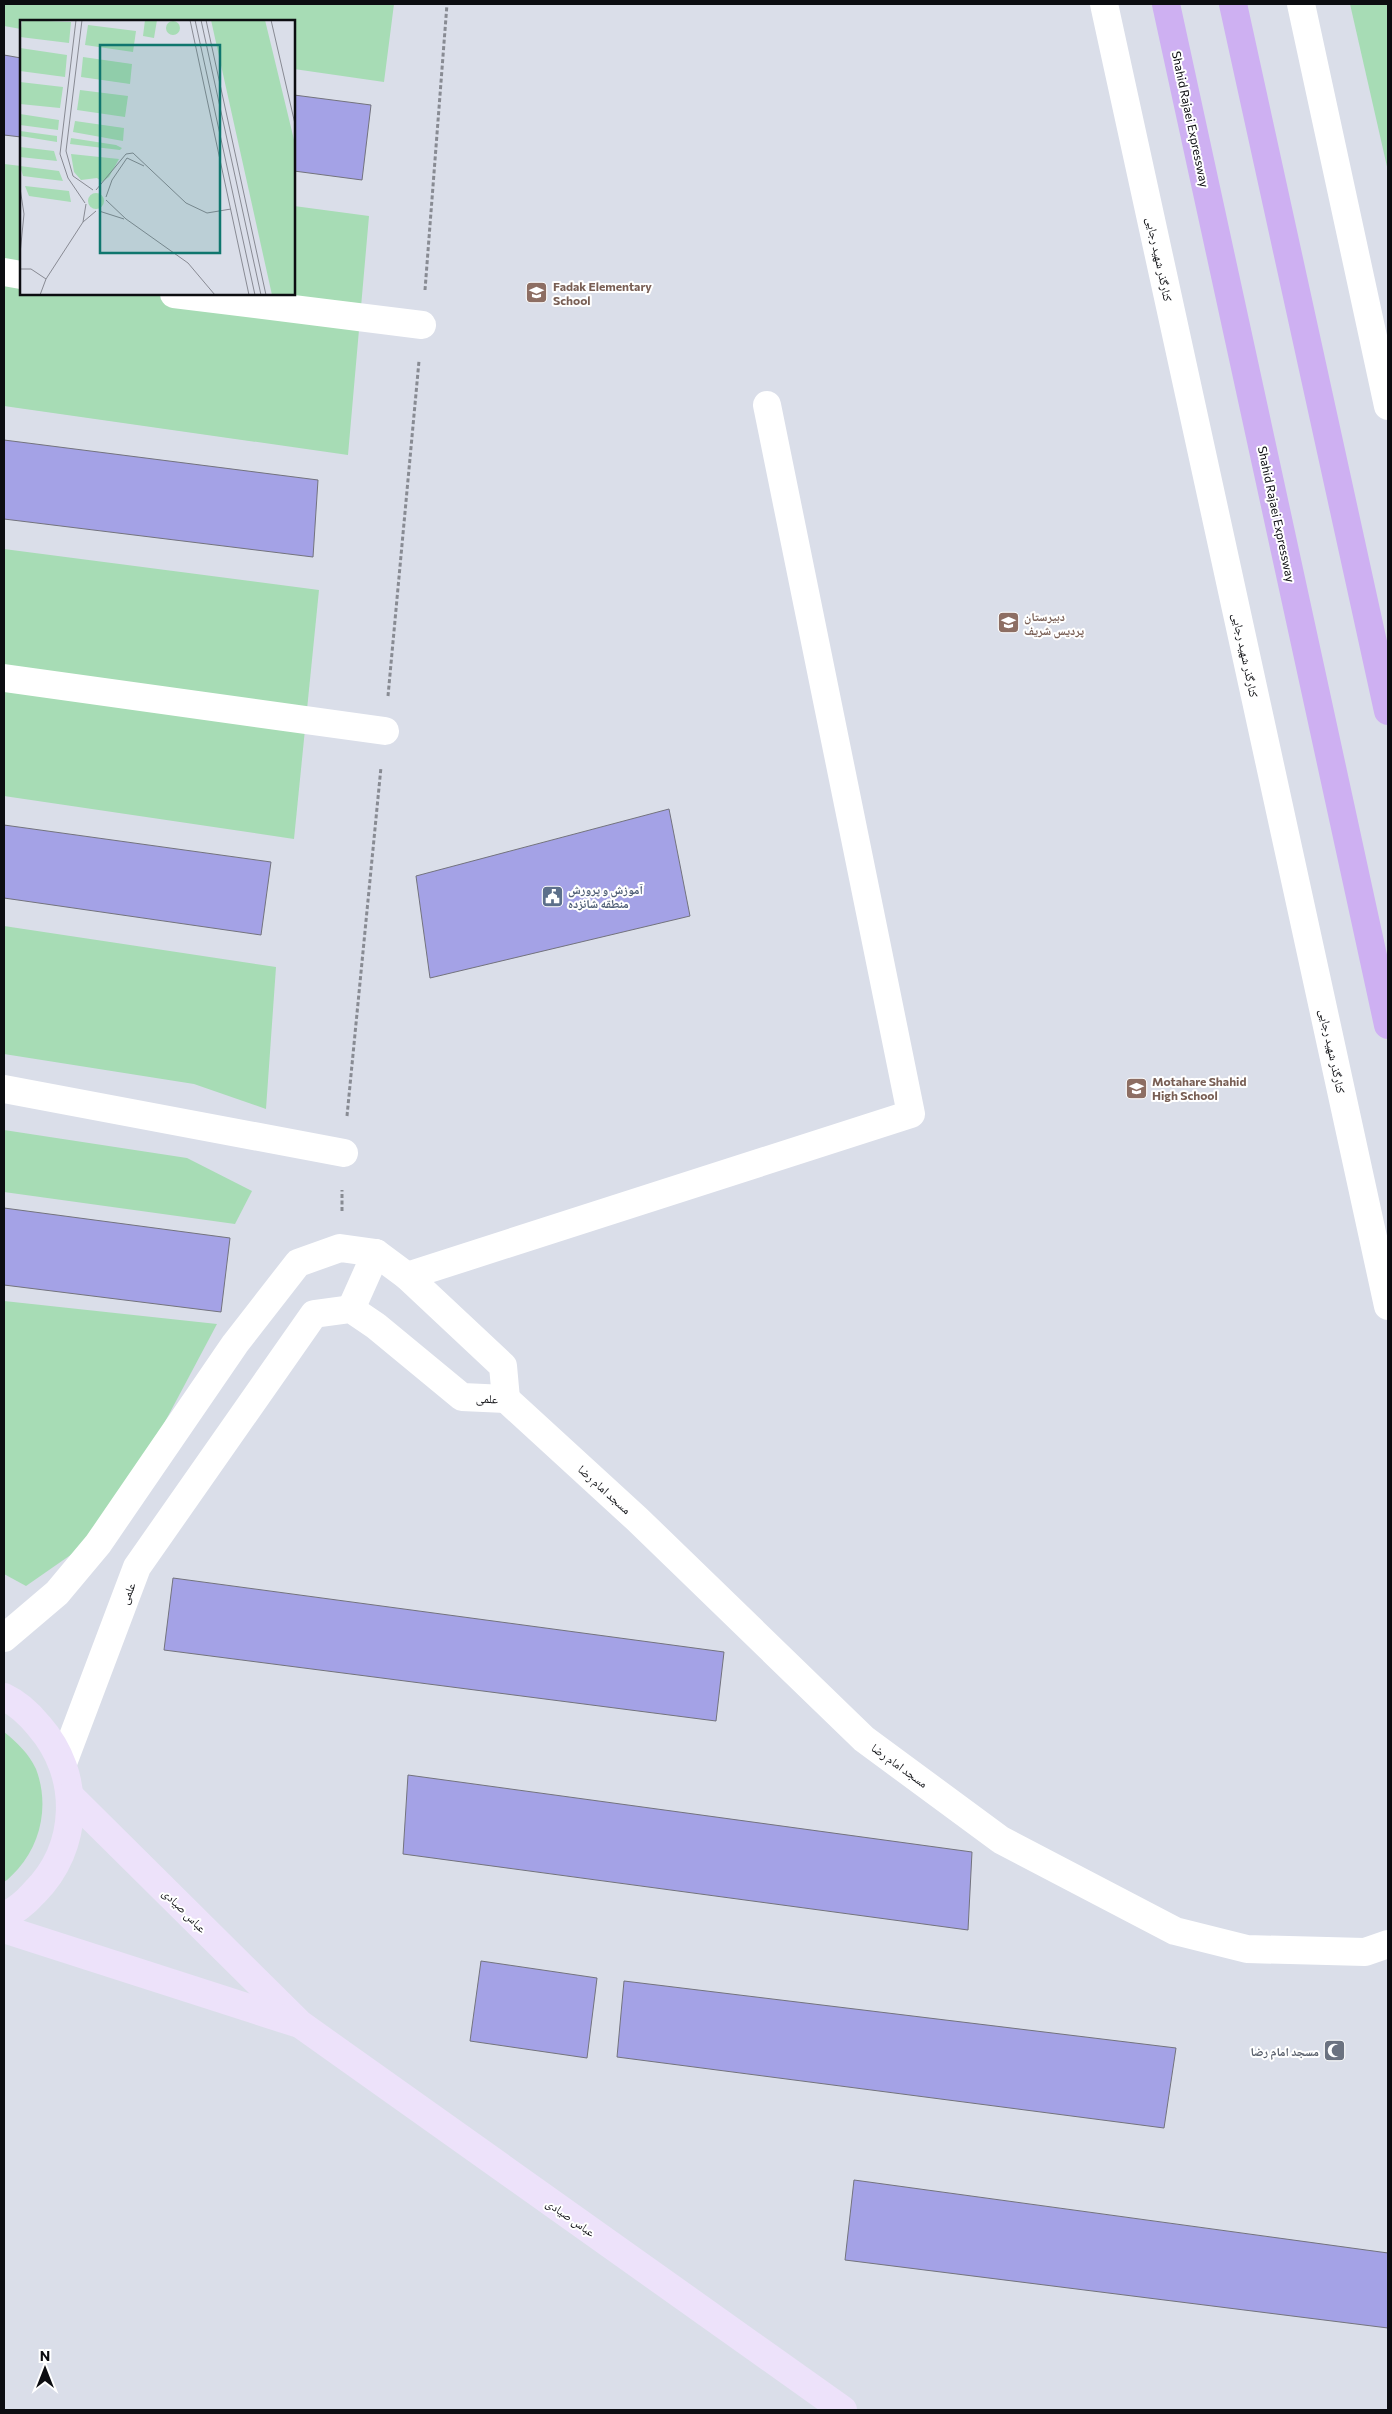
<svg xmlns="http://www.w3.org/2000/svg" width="1392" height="2414" font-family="Commissioner,'Noto Naskh Arabic',sans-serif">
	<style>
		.green { fill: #a7dcb5 }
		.building { fill: #a4a2e6; stroke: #73737d }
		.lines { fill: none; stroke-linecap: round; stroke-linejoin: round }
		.path { stroke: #888b93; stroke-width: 3; stroke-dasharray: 4 2.5; stroke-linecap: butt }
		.minor { stroke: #fff; stroke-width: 28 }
		.tertiary { stroke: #fff; stroke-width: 28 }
		.secondary { stroke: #ede2fa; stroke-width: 28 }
		.trunk { stroke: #ceb0f2; stroke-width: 28 }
		.labels { text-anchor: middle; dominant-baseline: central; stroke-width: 4; stroke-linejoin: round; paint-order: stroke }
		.street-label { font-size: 12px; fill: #0c0d11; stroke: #fff }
		.education-label { font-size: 12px; font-weight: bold; fill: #785e54; stroke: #fff; text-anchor: start }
		.service-label { font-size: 12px; font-weight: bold; fill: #4e5e75; stroke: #fff; text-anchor: start }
		.worship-label { font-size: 12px; font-weight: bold; fill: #5b616d; stroke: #fff; text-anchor: end }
		.inset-road { fill: none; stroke: #888a93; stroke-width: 1 }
		.view { fill: #0f766e; fill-opacity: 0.15; stroke: #0f766e; stroke-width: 2.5 }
		.inset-edge { fill: none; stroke: #0c0d11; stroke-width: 2.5 }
	</style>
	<rect width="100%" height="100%" fill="#dadee9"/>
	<!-- green -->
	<g class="green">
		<polygon points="4,4 394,4 384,82 294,69 294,21 21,21 21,29 4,26"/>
		<polygon points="1350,4 1388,4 1388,171"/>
		<polygon points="4,164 21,166 21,294 294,294 294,206 369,216 348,455 4,406"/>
		<polygon points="4,549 319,590 294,839 4,796"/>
		<polygon points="4,926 276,967 266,1109 194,1084 4,1054"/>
		<polygon points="4,1130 187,1158 252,1191 235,1224 4,1192"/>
		<polygon points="4,1301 217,1324 108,1529 26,1586 4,1574"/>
		<path d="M4,1732C17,1742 29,1754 36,1769C49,1803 42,1842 18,1869C13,1874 9,1879 4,1882Z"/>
	</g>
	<!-- building -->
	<g class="building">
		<polygon points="4,55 21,58 21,137 4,135"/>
		<polygon points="294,95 371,105 362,180 294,171"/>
		<polygon points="4,440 318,480 313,557 4,519"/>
		<polygon points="669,809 690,916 430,978 416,876"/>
		<polygon points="4,825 271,862 261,935 4,898"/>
		<polygon points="4,1208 230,1238 221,1312 4,1285"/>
		<polygon points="173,1578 724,1652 716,1721 164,1650"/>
		<polygon points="408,1775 972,1852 968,1930 403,1854"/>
		<polygon points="481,1961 597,1978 587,2058 470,2041"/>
		<polygon points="624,1981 1176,2048 1164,2128 617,2057"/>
		<polygon points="854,2180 1388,2253 1388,2328 845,2260"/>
	</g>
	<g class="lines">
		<!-- path -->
		<g class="path">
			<polyline points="425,290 447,4"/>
			<polyline points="388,696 419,361"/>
			<polyline points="347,1116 381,767"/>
			<polyline points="342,1211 342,1190"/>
		</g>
		<!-- minor -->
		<g class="minor">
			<polyline points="4,272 21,275"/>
			<polyline points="174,294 422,325"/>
			<polyline points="4,678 385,731"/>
			<polyline points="4,1089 344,1153"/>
			<polyline points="407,1276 911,1114 767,405"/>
		</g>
		<!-- tertiary -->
		<g class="tertiary">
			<polyline points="1104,4 1388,1306"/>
			<polyline points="1301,4 1388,406"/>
			<polyline points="351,1309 376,1253"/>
			<polyline points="506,1399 637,1519 864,1739 1001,1840 1175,1931 1247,1949 1365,1952 1388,1944"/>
			<polyline points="4,1638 57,1593 98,1544 235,1344 298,1263 340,1248 376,1253 407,1276 503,1366 506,1399"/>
			<polyline points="63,1763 137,1567 314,1314 351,1309 376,1326 462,1397 506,1399"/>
		</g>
		<!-- secondary -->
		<g class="secondary">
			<path d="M4,1697C17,1703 30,1715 39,1726C82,1775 80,1847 34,1893C26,1902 15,1911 4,1916"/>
			<polyline points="70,1796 300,2024 843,2410"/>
			<polyline points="4,1929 296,2023"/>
		</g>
		<!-- trunk -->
		<g class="trunk">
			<polyline points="1166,4 1388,1025"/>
			<polyline points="1233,4 1388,711"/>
		</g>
	</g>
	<!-- icons -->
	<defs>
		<symbol id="school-square" viewBox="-11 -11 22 22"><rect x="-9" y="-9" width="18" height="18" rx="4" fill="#8d6e63" stroke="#fff"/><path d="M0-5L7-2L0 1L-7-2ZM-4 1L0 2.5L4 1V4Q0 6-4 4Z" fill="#fff"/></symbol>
		<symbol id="civic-square" viewBox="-11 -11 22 22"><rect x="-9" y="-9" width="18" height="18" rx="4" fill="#5c6f8a" stroke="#fff"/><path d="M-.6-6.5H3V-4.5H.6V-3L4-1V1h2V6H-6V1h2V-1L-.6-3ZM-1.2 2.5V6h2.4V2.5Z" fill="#fff"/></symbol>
		<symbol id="mosque-square" viewBox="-11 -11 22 22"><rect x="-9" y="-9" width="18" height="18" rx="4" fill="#6b7280" stroke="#fff"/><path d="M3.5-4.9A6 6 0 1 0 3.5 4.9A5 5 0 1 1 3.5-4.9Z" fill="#fff"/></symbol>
	</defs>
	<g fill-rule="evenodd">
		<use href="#school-square" x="524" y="280" width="25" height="25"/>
		<use href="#school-square" x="996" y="610" width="25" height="25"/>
		<use href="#civic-square" x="540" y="884" width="25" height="25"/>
		<use href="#school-square" x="1124" y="1076" width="25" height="25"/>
		<use href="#mosque-square" x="1322" y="2038" width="25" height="25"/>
	</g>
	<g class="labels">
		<!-- street labels -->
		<g class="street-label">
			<text transform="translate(1191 119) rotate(78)">Shahid Rajaei Expressway</text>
			<text transform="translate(1160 259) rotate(78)">کنارگذر شهید رجایی</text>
			<text transform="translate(1277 514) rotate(78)">Shahid Rajaei Expressway</text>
			<text transform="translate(1246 655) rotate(78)">کنارگذر شهید رجایی</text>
			<text transform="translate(1333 1051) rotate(78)">کنارگذر شهید رجایی</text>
			<text transform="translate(487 1398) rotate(3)">علمی</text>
			<text transform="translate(605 1489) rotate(42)">مسجد امام رضا</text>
			<text transform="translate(127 1593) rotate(-68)">علمی</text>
			<text transform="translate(900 1765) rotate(36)">مسجد امام رضا</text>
			<text transform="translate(185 1910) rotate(45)">عباس صیادی</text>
			<text transform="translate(571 2217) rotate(35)">عباس صیادی</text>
		</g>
		<!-- education labels -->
		<g class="education-label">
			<text x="553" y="286">Fadak Elementary<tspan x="553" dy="14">School</tspan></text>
			<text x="1024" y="616">دبیرستان<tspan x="1024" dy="14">پردیس شریف</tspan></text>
			<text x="1152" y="1081">Motahare Shahid<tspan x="1152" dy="14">High School</tspan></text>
		</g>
		<!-- service labels -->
		<g class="service-label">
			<text x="568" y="889">آموزش و پرورش<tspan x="568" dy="14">منطقه شانزده</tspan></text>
		</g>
		<!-- worship labels -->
		<g class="worship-label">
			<text x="1319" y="2051">مسجد امام رضا</text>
		</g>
	</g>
	<!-- overview -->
	<g transform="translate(20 20)">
		<rect width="275" height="275" fill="#dadee9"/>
		<path d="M2,0L51,2L49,23L0,17ZM125,0H137L134,18L123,16ZM191,0H245L275,124V275H252ZM146 8a7 7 0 1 1 14 0a7 7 0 1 1-14 0ZM68,5L116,11L113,32L65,25ZM0,28L47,35L45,57L0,51ZM63,37L112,44L110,64L61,57ZM0,62L43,67L40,88L0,84ZM60,70L108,76L105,97L57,90ZM0,94L39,100L38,110L0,105ZM55,101L104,108L103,121L53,112ZM0,111L37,116V122L0,116ZM51,118L96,125L102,128L100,130L50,124ZM0,127L34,131L37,141L0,137ZM51,134L99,139L89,157L82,162L77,158L61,160L54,152ZM0,146L39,151L43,161L3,156ZM5,166L49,171L51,182L9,176ZM68 181a8 8 0 1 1 16 0a8 8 0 1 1-16 0Z" fill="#a7dcb5"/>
		<path class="inset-road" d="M56,0L40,134L48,158L65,183M62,0L46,131L53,156L73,170M170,0L229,275M175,0L235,275M181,0L241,275M186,0L246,275M251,0L275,104M0,168L4,194L0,234M76,170L106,134L113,133L166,183L187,193L211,189M86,177L92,160L107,138L124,146M86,180L106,199L168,243L195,275M66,184L63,202L76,191M79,191L104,199M0,249H11L26,259M20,275L26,259L63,202"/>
		<path class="view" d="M80,25H200V233H80Z"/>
		<rect width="275" height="275" class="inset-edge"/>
	</g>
	<!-- border -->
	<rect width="1392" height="2414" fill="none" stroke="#0c0d11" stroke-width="10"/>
	<!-- north arrow -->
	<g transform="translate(45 2369)" stroke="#ffffff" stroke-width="4" paint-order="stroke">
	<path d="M0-4L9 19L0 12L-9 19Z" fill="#0c0d11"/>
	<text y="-8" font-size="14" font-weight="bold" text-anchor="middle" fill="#0c0d11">N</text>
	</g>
</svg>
